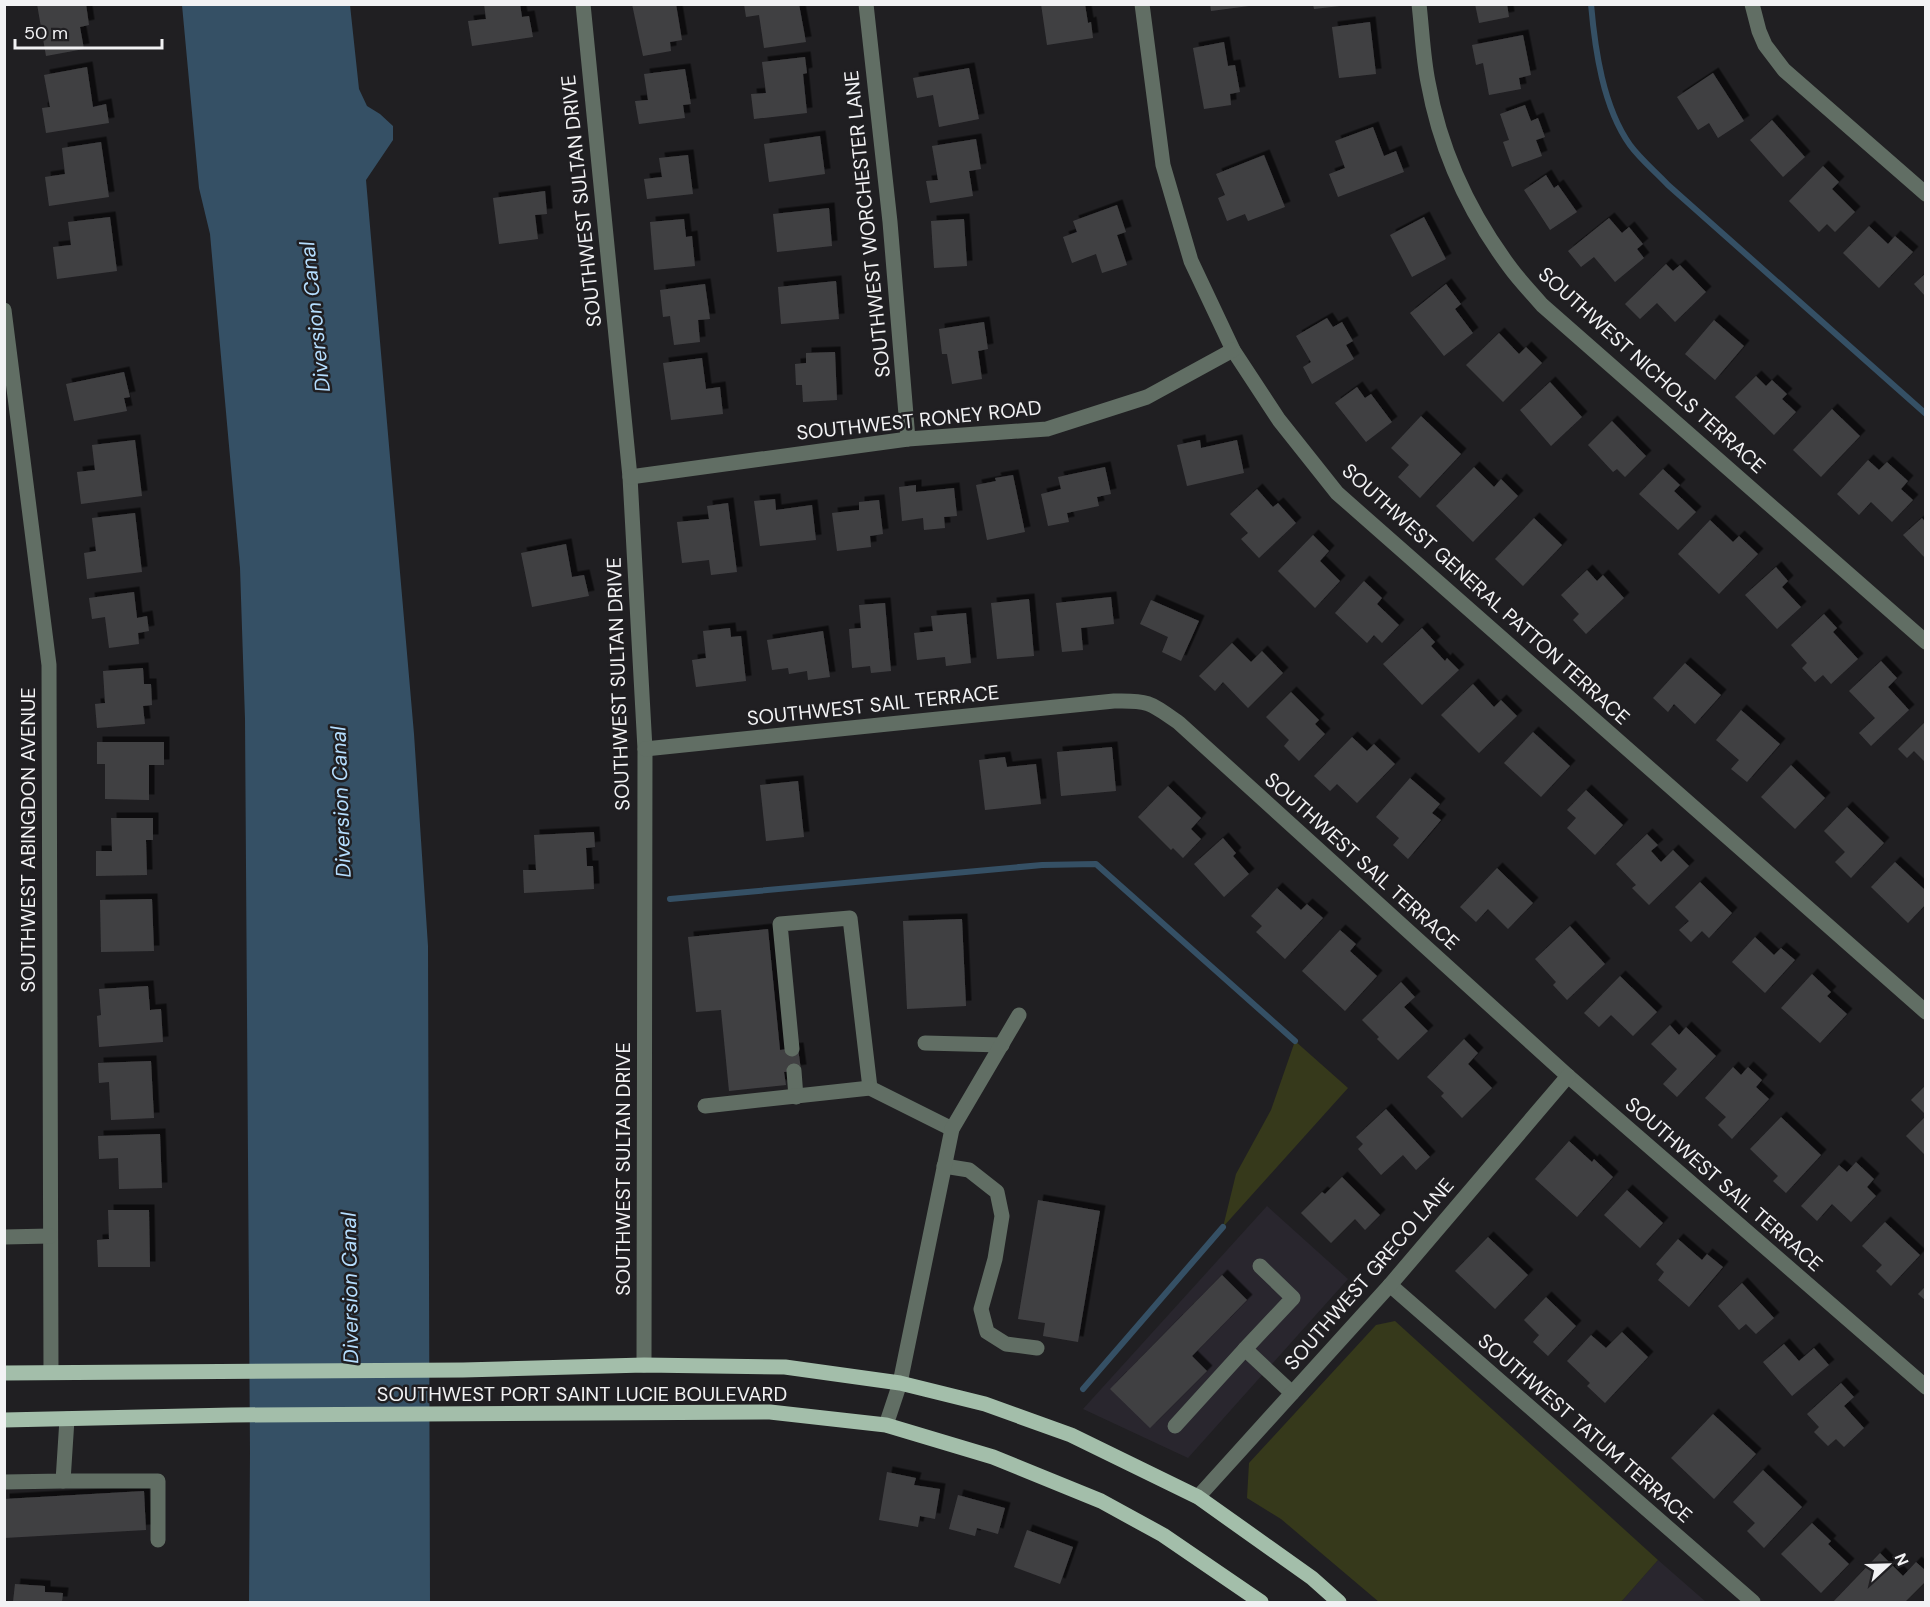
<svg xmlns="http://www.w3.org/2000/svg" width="1930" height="1607" font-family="'DM Sans',sans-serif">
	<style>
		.built { fill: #29262e }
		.green { fill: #36391b }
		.water { fill: #355065 }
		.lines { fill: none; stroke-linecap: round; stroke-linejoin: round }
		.stream { stroke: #355065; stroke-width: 6 }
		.building { fill: #414043; filter: url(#shadow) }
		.minor { stroke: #616e64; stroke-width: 15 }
		.major { stroke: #a3beaa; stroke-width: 15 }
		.labels { text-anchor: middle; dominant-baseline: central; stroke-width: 5; stroke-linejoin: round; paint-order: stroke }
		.street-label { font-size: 20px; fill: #f2f2f4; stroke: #201f22 }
		.water-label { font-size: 21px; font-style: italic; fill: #b5deff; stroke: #201f22 }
	</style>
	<defs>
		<filter id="shadow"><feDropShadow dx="5.5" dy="-5.5" stdDeviation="0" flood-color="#0009"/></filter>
	</defs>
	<rect width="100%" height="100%" fill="#201f22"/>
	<!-- built -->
	<g class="built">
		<polygon points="1267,1206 1348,1279 1188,1458 1083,1409"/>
		<polygon points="1658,1560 1706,1602 1621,1602"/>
	</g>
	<!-- green -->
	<g class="green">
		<polygon points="1295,1041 1348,1088 1223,1227 1236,1174 1271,1110"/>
		<polygon points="1395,1321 1658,1560 1621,1602 1379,1602 1281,1519 1247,1498 1249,1463 1376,1325"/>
	</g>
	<!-- water -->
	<polygon class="water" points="182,5 350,5 359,89 367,106 380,114 393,126 393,140 366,180 414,734 428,946 430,1602 249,1602 250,1452 245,719 240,568 210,234 199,188"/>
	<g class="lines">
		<!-- stream -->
		<g class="stream">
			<path d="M1591,4C1595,50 1603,107 1630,145C1641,160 1656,172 1668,185L1926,414"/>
			<polyline points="670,899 1042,865 1096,864 1295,1041"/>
			<polyline points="1083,1389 1223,1227"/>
		</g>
	</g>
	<!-- building -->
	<g class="building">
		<polygon points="37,4 86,4 89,25 80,27 84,49 46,56"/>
		<polygon points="484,4 520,4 522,17 529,16 533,37 472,46 468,21 486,19"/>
		<polygon points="632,4 676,4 682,40 670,42 671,51 643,56"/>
		<polygon points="744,4 799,4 806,42 764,48 759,15 746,17"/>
		<polygon points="1041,4 1085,4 1088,23 1091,22 1093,38 1047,45"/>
		<polygon points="1210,4 1249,4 1249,6 1211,11"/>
		<polygon points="1313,4 1340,4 1340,6 1314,9"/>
		<polygon points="1475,4 1507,4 1509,17 1479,23"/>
		<polygon points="1370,22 1376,74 1339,78 1332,27"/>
		<polygon points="1523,35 1531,75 1519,78 1521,89 1489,95 1483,63 1476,65 1472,45"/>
		<polygon points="1224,42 1228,66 1235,65 1240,92 1230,94 1231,105 1204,109 1193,48"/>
		<polygon points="805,57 807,73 803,74 807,113 754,119 751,94 766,93 762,62"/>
		<polygon points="87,67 93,107 106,104 109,123 46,133 42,108 50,107 44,75"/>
		<polygon points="969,68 979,119 939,127 933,95 917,98 913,78"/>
		<polygon points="685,69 691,104 683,105 685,118 639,124 635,101 648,100 644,74"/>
		<polygon points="1713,73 1744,121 1718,138 1709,123 1698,130 1677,97"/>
		<polygon points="1525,105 1531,121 1538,118 1545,137 1536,140 1542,156 1512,167 1503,142 1509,140 1500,114"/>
		<polygon points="1772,120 1805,157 1783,177 1750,140"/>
		<polygon points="1373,127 1384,156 1396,151 1404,172 1338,197 1329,174 1345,168 1335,141"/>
		<polygon points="820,136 825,174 769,182 764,144"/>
		<polygon points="976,139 981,169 969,171 973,196 930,203 926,181 938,180 932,146"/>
		<polygon points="101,142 109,197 49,206 45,177 65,174 62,148"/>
		<polygon points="688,155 693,194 647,199 644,179 662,177 659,158"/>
		<polygon points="1264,155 1285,207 1248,221 1245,214 1227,221 1218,198 1225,195 1216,174"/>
		<polygon points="1823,166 1839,182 1832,189 1855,212 1835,232 1827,224 1819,232 1789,201"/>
		<polygon points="1546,175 1554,188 1558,185 1577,212 1550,230 1524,190"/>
		<polygon points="545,191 547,214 535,215 538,239 499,244 493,198"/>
		<polygon points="1117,205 1126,232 1117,235 1127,265 1102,273 1096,254 1072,263 1063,237 1077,232 1073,221"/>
		<polygon points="829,208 832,246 777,252 773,214"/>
		<polygon points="110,217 117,271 57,279 53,247 71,245 68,222"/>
		<polygon points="1424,217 1446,259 1412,277 1390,235"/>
		<polygon points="1609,218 1622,233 1629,227 1643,244 1637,249 1644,258 1615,282 1594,257 1581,267 1568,251"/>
		<polygon points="684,219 686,237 692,236 695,266 654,270 650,222"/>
		<polygon points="964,219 967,266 934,268 931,221"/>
		<polygon points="1869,226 1888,244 1895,236 1913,252 1879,288 1843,253"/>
		<polygon points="1666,264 1673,271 1680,265 1706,292 1675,322 1657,303 1640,319 1625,304"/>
		<polygon points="1926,273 1926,297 1914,284"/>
		<polygon points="836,281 839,319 781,324 778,287"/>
		<polygon points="705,284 710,319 698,320 700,342 674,345 670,316 663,317 660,290"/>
		<polygon points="1446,284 1461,304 1455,309 1473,333 1444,356 1410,313"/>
		<polygon points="1327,318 1333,327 1342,322 1353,341 1346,345 1354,359 1312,384 1303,367 1311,362 1296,336"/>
		<polygon points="1714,320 1744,346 1715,380 1685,354"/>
		<polygon points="984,322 988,349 978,351 982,379 952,384 947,354 942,354 939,329"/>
		<polygon points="1499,333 1519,354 1526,347 1542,363 1503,402 1466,365"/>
		<polygon points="835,352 837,400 803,402 802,385 796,385 795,364 806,363 806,353"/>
		<polygon points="702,358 706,389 720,387 723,414 671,420 663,363"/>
		<polygon points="124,372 130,397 124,398 127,411 74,421 66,384"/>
		<polygon points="1756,376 1766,386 1772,380 1787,394 1782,399 1796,412 1774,435 1735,397"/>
		<polygon points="1550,382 1582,417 1551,446 1520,410"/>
		<polygon points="1357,387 1365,398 1371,394 1392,422 1366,442 1335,403"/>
		<polygon points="1832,409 1860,436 1821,477 1793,450"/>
		<polygon points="1421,416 1461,454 1420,498 1398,477 1409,465 1391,448"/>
		<polygon points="1612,421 1646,456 1625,477 1617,469 1613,472 1588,445"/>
		<polygon points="135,440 142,496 81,504 77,472 95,470 92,445"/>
		<polygon points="1200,440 1201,448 1237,440 1244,473 1187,486 1177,445"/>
		<polygon points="1868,460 1879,470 1887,462 1908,481 1901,489 1913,500 1892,522 1871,502 1859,515 1837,494"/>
		<polygon points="1105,467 1111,494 1097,497 1099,506 1067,513 1069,522 1048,526 1041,494 1061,489 1058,477"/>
		<polygon points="1474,467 1494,487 1501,479 1518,496 1473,542 1436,506"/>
		<polygon points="1663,469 1680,485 1674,491 1696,512 1678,530 1639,494"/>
		<polygon points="1013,475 1025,532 987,540 976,485 996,481 995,478"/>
		<polygon points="916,485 916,492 954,488 957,516 944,517 945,528 924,530 923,518 902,521 899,487"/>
		<polygon points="1257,489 1273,507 1278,503 1296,523 1259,558 1241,539 1248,533 1230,514"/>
		<polygon points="775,499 776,510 812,505 816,540 760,546 754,501"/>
		<polygon points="879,500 883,534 870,536 871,547 837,551 832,513 859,510 859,502"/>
		<polygon points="728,503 737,572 711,575 709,560 682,563 677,522 709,519 707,506"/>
		<polygon points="135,513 142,572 87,579 84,553 96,551 92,518"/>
		<polygon points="1534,518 1562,545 1523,586 1495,559"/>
		<polygon points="1922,518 1926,523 1926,559 1903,535"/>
		<polygon points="1710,520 1733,542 1739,536 1758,554 1719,594 1678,554"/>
		<polygon points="1313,535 1329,551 1320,561 1340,581 1315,608 1278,571"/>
		<polygon points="566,544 572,577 584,575 589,596 532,607 521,553"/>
		<polygon points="1776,567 1788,581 1782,587 1801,607 1777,629 1745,595"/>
		<polygon points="1587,570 1597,581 1603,575 1624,598 1586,634 1573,620 1579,614 1561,595"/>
		<polygon points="1364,581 1382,598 1377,604 1399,625 1382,643 1374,635 1367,643 1335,613"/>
		<polygon points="134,592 137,618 147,616 149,631 138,633 139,644 109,648 105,617 92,619 89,598"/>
		<polygon points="1111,597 1114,624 1081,628 1083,650 1062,652 1056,603"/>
		<polygon points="1029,599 1034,656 997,659 991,603"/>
		<polygon points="1151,600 1199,621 1181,661 1162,652 1168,637 1140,624"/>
		<polygon points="885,603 891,671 871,673 870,666 852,668 849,629 861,628 859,605"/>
		<polygon points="966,613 971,663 946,666 945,657 917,660 914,633 933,631 931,616"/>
		<polygon points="1824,614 1837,628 1833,632 1858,659 1831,684 1823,675 1815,682 1802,668 1807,663 1791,645"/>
		<polygon points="730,628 731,637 741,636 746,681 696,687 692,660 706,658 703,631"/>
		<polygon points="1422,628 1435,642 1431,646 1445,661 1447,658 1459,670 1422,705 1383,664"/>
		<polygon points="823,631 830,677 808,680 807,671 789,674 788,668 772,670 767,640"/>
		<polygon points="1232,643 1251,662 1262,651 1283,673 1248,708 1223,682 1215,691 1199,676"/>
		<polygon points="1881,661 1897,678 1888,687 1909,710 1871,746 1859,733 1875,718 1849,691"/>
		<polygon points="1685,663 1721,695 1695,724 1674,704 1668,712 1653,698"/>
		<polygon points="143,668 144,684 151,684 152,705 143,706 145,724 97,728 95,704 105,703 103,671"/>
		<polygon points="1473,684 1494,707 1501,700 1517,716 1479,753 1441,715"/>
		<polygon points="1291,692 1319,720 1315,724 1325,734 1299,761 1284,746 1289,740 1266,717"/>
		<polygon points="1741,710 1780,744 1747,782 1731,769 1739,760 1716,740"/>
		<polygon points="1926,721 1926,763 1914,751 1907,758 1898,749"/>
		<polygon points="1533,732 1570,766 1541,797 1504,763"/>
		<polygon points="1352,737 1367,751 1374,744 1395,764 1357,803 1337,784 1330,791 1314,776"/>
		<polygon points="97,742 164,742 164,765 149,765 149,800 105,799 105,764 97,764"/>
		<polygon points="1112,747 1116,791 1061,796 1057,752"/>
		<polygon points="1005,757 1007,767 1036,764 1041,804 985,810 979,760"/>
		<polygon points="1791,765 1825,798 1795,829 1761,797"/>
		<polygon points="1410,778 1440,804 1432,813 1441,820 1408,859 1393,845 1399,838 1376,817"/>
		<polygon points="798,781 804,837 766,841 760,785"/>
		<polygon points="1168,786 1201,818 1191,829 1201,839 1183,858 1173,848 1171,850 1138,817"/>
		<polygon points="1586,790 1623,825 1595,855 1567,828 1576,818 1567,810"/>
		<polygon points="1847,807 1884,843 1851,878 1835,862 1845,852 1824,831"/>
		<polygon points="111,818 153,818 153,840 146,840 147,875 96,876 96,851 112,851"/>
		<polygon points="594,832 595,847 586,848 587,866 593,866 594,889 524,893 523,870 536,870 534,835"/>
		<polygon points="1647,834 1658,845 1651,851 1661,862 1673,850 1689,866 1649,905 1632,888 1636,885 1616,864"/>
		<polygon points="1223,838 1236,853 1233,856 1249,874 1224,897 1194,864"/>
		<polygon points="1895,862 1926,891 1926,904 1908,923 1871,887"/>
		<polygon points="1497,868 1533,903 1508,929 1488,909 1476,922 1460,907"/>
		<polygon points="1700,882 1732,913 1709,938 1702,931 1691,942 1679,930 1689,921 1675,907"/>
		<polygon points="1277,888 1301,910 1307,904 1323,918 1285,959 1256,932 1262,926 1251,916"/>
		<polygon points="152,899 154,951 101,952 100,900"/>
		<polygon points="962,919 966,1006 907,1009 903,921"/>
		<polygon points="1570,926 1605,964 1567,1000 1553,985 1556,982 1535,959"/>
		<polygon points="768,929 780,1050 798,1048 801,1070 784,1072 786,1085 729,1091 721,1010 696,1012 688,937"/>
		<polygon points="1340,930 1356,944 1350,951 1377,976 1345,1011 1302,971"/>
		<polygon points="1755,937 1774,955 1781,948 1795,960 1765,993 1732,962"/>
		<polygon points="1812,974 1831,992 1827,996 1847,1014 1820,1043 1781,1008"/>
		<polygon points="1620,976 1657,1012 1633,1036 1611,1015 1599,1027 1584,1013"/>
		<polygon points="1401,982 1415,997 1404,1007 1428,1031 1398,1060 1377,1039 1379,1037 1362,1020"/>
		<polygon points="148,986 150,1010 161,1009 163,1042 99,1047 97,1016 101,1015 99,989"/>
		<polygon points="1670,1025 1679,1035 1686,1027 1716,1056 1677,1097 1663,1084 1677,1069 1651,1044"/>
		<polygon points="1464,1039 1478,1053 1468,1064 1492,1088 1462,1118 1441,1096 1444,1093 1427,1077"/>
		<polygon points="151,1061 154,1118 111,1120 109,1082 99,1083 98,1063"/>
		<polygon points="1733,1067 1741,1075 1748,1067 1762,1080 1756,1087 1769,1099 1732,1139 1718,1125 1726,1117 1705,1098"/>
		<polygon points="1926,1085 1926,1115 1911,1100"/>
		<polygon points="1386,1109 1430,1157 1416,1170 1403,1155 1381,1175 1358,1149 1363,1144 1356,1137"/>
		<polygon points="1926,1116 1926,1156 1906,1136"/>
		<polygon points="1781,1117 1821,1155 1786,1193 1773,1181 1778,1176 1750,1149"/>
		<polygon points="160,1134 162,1188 119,1189 118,1158 99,1159 98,1136"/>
		<polygon points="1569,1141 1592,1162 1594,1159 1613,1177 1577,1217 1535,1179"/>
		<polygon points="1856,1162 1874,1179 1867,1187 1876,1196 1851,1222 1832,1204 1817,1221 1801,1206 1839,1165 1847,1172"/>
		<polygon points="1342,1177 1380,1215 1365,1230 1355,1219 1331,1243 1301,1213 1322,1192 1325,1194"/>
		<polygon points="1627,1190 1663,1223 1640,1248 1604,1215"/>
		<polygon points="1038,1200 1100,1211 1078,1342 1043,1336 1045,1323 1018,1319"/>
		<polygon points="108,1210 149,1210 150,1267 98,1267 97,1240 109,1239"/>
		<polygon points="1885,1222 1920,1255 1891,1286 1876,1271 1882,1265 1862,1246"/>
		<polygon points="1488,1237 1528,1275 1495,1309 1455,1271"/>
		<polygon points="1678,1239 1702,1260 1707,1254 1723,1267 1689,1307 1658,1280 1664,1272 1656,1264"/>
		<polygon points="1222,1275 1247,1300 1192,1356 1207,1371 1150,1428 1110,1389"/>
		<polygon points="1742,1283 1774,1318 1756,1334 1746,1324 1739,1330 1718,1306"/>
		<polygon points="1926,1286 1926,1301 1918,1294"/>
		<polygon points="1546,1297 1576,1326 1548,1356 1533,1342 1539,1335 1524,1320"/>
		<polygon points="1622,1332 1648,1357 1605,1403 1587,1386 1590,1383 1567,1361 1591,1335 1606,1348"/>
		<polygon points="1784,1344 1799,1361 1814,1348 1829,1365 1792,1396 1763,1362"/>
		<polygon points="1841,1383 1854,1397 1844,1406 1864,1428 1844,1447 1836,1439 1828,1446 1814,1432 1819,1427 1807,1414"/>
		<polygon points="1713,1414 1756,1454 1714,1499 1671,1458"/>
		<polygon points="1763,1470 1802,1507 1764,1548 1747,1531 1755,1523 1733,1502"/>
		<polygon points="887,1472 916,1478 914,1485 940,1489 935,1519 920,1516 918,1527 879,1520"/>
		<polygon points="144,1491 146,1530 4,1538 4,1499"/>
		<polygon points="958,1495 1005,1508 998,1534 977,1528 975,1536 949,1529"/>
		<polygon points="1812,1523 1831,1541 1828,1544 1849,1564 1821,1593 1781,1554"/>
		<polygon points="1027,1530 1073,1547 1060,1584 1014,1567"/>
		<polygon points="1880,1553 1903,1576 1916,1562 1926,1571 1926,1581 1905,1602 1833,1602"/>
		<polygon points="15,1584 45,1586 45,1592 63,1593 62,1602 13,1602"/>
	</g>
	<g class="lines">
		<!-- minor -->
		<g class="minor">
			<polyline points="583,4 630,477 645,749 644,1365"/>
			<polyline points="866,4 890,222 908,439"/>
			<polyline points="1142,4 1163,165 1191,261 1233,350 1279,420 1337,493 1926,1012"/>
			<path d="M1419,4C1422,30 1423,57 1428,82C1440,149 1469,212 1509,266C1519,280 1531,292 1542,305L1926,642"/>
			<polyline points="1752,4 1759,31 1765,45 1784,70 1926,194"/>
			<polyline points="4,310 49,665 51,1372"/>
			<polyline points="630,477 908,439 1047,429 1147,397 1233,350"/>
			<path d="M645,749L1114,701C1149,700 1151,703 1179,723L1568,1076L1926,1387"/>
			<polyline points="925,1043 1002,1045"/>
			<polyline points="792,1049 780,924 850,918 870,1088"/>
			<polyline points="794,1071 796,1097"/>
			<polyline points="705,1106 870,1088 952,1129"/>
			<polyline points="944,1166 969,1170 997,1192 1002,1216 995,1259 981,1309 987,1332 1006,1344 1037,1348"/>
			<polyline points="4,1237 50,1236"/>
			<polyline points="1260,1266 1293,1298 1245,1349 1292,1393"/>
			<polyline points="1390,1285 1753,1602"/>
			<polyline points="886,1425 900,1383 952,1129 1019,1015"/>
			<polyline points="1175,1426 1245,1349"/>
			<polyline points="63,1481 158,1481 158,1540"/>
			<polyline points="4,1482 63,1481 67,1419"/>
			<polyline points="1198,1497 1390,1285 1568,1076"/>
		</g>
		<!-- major -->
		<g class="major">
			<polyline points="4,1373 463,1370 644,1365 785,1367 900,1383 985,1404 1071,1435 1198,1497 1312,1578 1339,1602"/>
			<polyline points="4,1420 232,1415 770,1412 886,1425 993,1457 1101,1501 1163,1535 1261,1602"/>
		</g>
	</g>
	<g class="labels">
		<!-- street labels -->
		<g class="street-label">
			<text transform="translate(581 201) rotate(-96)">SOUTHWEST SULTAN DRIVE</text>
			<text transform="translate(867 224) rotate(-96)">SOUTHWEST WORCHESTER LANE</text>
			<text transform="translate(1652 370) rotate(42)">SOUTHWEST NICHOLS TERRACE</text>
			<text transform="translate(919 420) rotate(-6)">SOUTHWEST RONEY ROAD</text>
			<text transform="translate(1486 594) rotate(42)">SOUTHWEST GENERAL PATTON TERRACE</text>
			<text transform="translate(618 684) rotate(-92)">SOUTHWEST SULTAN DRIVE</text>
			<text transform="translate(873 705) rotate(-6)">SOUTHWEST SAIL TERRACE</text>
			<text transform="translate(28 840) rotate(-90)">SOUTHWEST ABINGDON AVENUE</text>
			<text transform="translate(1362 861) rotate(42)">SOUTHWEST SAIL TERRACE</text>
			<text transform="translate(623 1169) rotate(-90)">SOUTHWEST SULTAN DRIVE</text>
			<text transform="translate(1724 1184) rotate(41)">SOUTHWEST SAIL TERRACE</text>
			<text transform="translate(1369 1274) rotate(-49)">SOUTHWEST GRECO LANE</text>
			<text x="582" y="1394">SOUTHWEST PORT SAINT LUCIE BOULEVARD</text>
			<text transform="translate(1585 1428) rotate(41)">SOUTHWEST TATUM TERRACE</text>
		</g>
		<!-- water labels -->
		<g class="water-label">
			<text transform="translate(315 317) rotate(-96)">Diversion Canal</text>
			<text transform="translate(341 802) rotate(-92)">Diversion Canal</text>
			<text transform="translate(350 1288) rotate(-91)">Diversion Canal</text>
		</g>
	</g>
	<!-- border -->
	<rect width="1930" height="1607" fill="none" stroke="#f2f2f4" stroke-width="12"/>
	<!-- north arrow -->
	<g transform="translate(1888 1565) rotate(68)" stroke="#201f22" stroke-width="4.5" paint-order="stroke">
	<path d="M0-4.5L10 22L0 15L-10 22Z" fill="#f2f2f4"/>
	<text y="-9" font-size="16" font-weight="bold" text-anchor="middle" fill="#f2f2f4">N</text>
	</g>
	<!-- scale -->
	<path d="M15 39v9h147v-9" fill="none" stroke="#f2f2f4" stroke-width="3"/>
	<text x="24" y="39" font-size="18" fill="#f2f2f4" stroke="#201f22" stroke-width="4.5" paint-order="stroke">50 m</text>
</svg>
